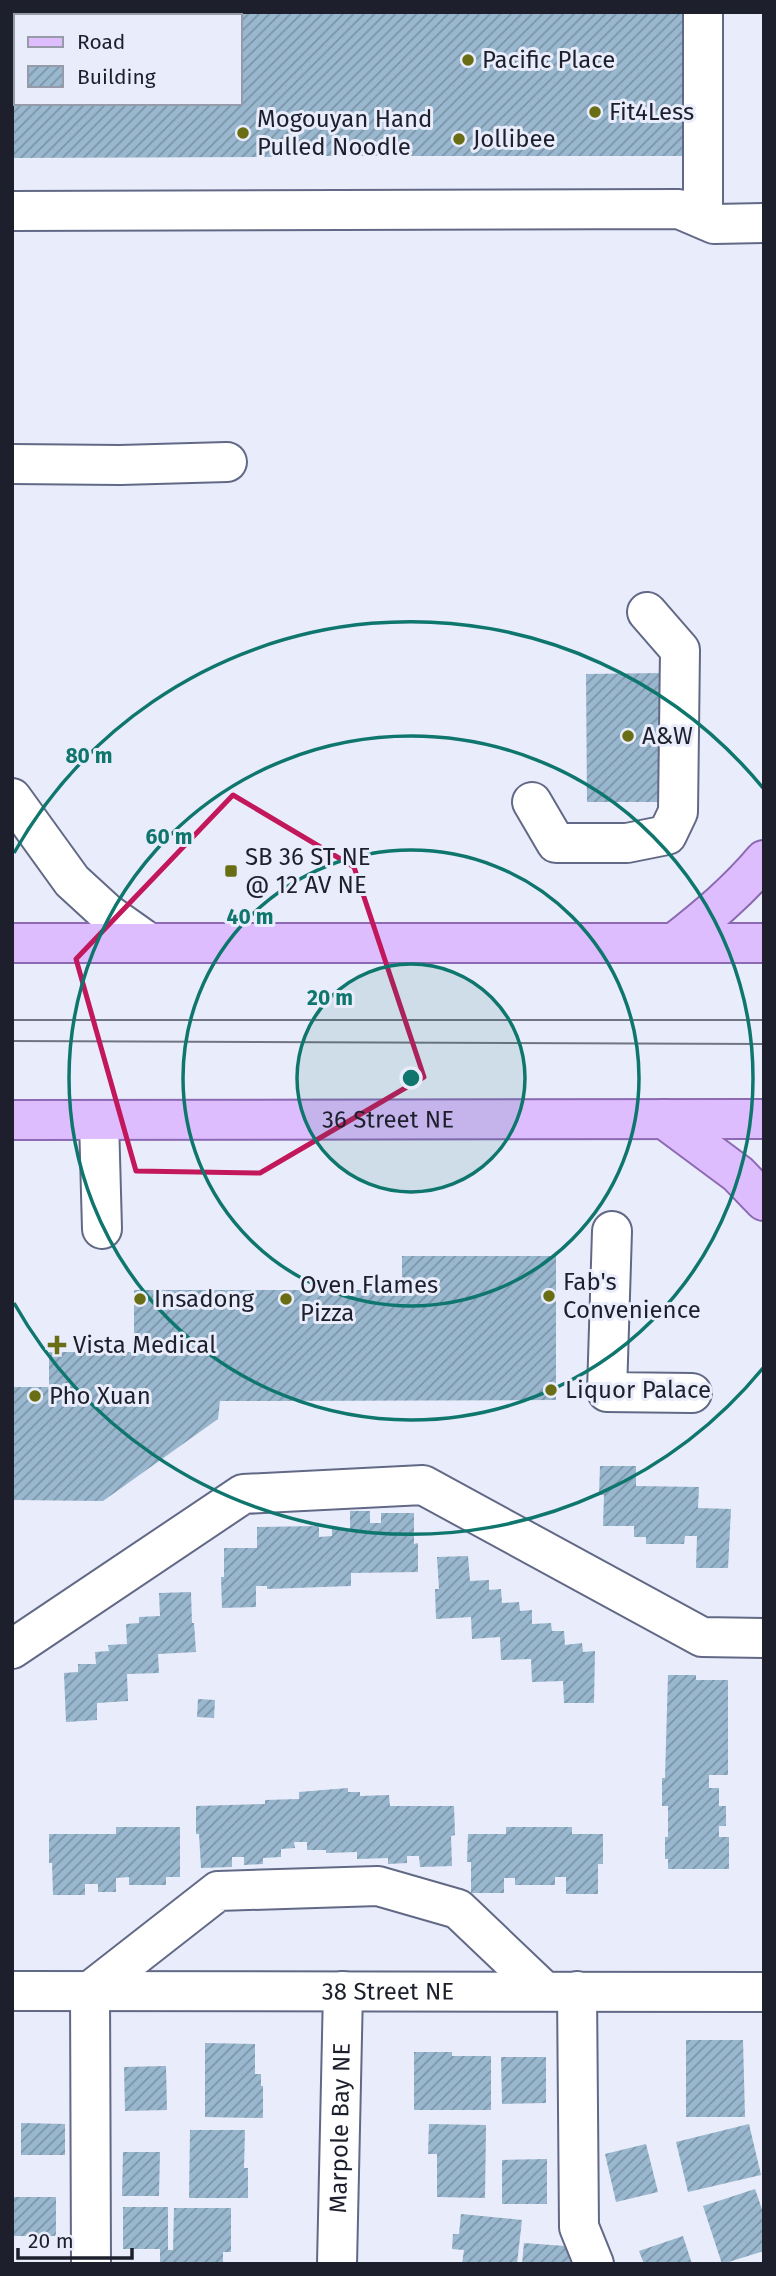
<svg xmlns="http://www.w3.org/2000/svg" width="776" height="2276" font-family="'Fira Sans',sans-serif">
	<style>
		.building { fill: url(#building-hatch); fill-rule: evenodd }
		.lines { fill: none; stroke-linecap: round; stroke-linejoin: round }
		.minor-casing { stroke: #626986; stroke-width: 42 }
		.major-casing { stroke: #8c69b3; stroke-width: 42 }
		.minor { stroke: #fff; stroke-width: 38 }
		.major { stroke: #ddbdfd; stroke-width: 38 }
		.tram { stroke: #717481; stroke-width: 2 }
		.marked { fill: none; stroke: #c2185b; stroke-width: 5; stroke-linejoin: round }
		.ring { fill: none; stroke: #0f766e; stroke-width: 3.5 }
		.poi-dot { fill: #696e14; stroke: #e9ecfa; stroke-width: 2.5 }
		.labels { text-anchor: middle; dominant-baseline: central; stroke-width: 6; stroke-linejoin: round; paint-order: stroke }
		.poi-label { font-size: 24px; fill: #1d202c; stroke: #e9ecfa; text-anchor: start }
		.street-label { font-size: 24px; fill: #1d202c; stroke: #e9ecfa }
		.centre { fill: #0f766e; stroke: #e9ecfa; stroke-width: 3.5 }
		.ring-label { font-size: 21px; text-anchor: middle; font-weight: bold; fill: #0f766e; stroke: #e9ecfa; stroke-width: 6; stroke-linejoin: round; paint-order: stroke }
	</style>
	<defs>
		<pattern id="building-hatch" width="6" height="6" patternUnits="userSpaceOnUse" patternTransform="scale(1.75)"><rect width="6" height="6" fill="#99b7ce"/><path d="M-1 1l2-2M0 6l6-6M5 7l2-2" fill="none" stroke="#7c94a7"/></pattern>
	</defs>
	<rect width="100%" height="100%" fill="#e9ecfa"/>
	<!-- building -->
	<g class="building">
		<path d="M12,12H696V156H284L283,149H274V157L12,158ZM16,16H240V103H16Z"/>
		<polygon points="662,673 663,802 587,802 586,674"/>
		<polygon points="402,1256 556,1256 556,1400 220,1401 218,1419 103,1501 12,1500 12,1387 49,1387 49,1352 134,1352 134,1290 402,1290"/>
		<polygon points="600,1466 636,1466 636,1486 699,1487 698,1508 731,1509 728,1568 696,1568 697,1536 685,1536 684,1544 646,1544 646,1537 634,1537 634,1526 603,1526 604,1495 599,1495"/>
		<polygon points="350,1511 370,1511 370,1523 381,1523 381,1513 414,1513 414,1544 418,1543 418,1572 351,1573 351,1586 267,1589 267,1586 256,1586 256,1607 222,1608 221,1577 224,1577 224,1548 257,1548 257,1527 319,1526 319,1537 332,1536 332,1529 350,1529"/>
		<polygon points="468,1556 470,1581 489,1580 489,1590 501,1589 502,1603 519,1602 520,1611 532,1610 532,1624 551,1623 552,1631 564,1631 565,1645 582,1643 583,1652 595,1651 594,1703 564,1703 563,1681 532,1682 531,1659 501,1660 500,1637 472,1639 471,1617 436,1619 435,1589 439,1589 437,1557"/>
		<polygon points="191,1592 192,1623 194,1623 196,1652 158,1654 159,1673 127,1674 128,1701 97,1703 97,1720 66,1722 64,1673 78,1672 78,1664 96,1664 95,1652 109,1651 108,1645 127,1644 126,1624 139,1623 139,1617 160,1616 159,1593"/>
		<polygon points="668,1675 696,1675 696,1680 728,1680 728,1775 709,1775 709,1788 719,1788 719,1806 726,1806 726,1826 719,1826 719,1837 729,1837 729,1869 668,1869 668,1859 665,1859 665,1837 668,1837 668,1806 662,1806 662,1778 665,1778"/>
		<polygon points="198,1699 215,1700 214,1718 197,1717"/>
		<polygon points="348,1788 348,1792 360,1792 360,1796 389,1795 390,1806 454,1806 455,1835 451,1836 452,1866 420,1867 419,1856 407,1856 407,1863 388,1864 388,1858 357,1859 357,1852 326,1853 326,1850 307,1850 307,1842 294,1842 295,1848 281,1849 281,1857 263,1858 263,1864 244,1865 244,1857 232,1857 232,1867 201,1868 199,1834 196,1834 196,1806 265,1804 265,1800 299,1799 299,1792"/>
		<polygon points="116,1827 180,1827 180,1877 166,1877 166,1885 129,1885 129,1877 116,1878 116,1892 98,1892 98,1884 85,1884 85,1895 53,1895 52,1863 49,1863 49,1834 116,1834"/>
		<polygon points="506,1827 572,1827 572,1834 603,1834 603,1864 598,1864 598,1894 566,1894 566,1877 555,1877 555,1885 515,1885 515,1878 504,1878 504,1893 471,1893 471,1862 467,1862 468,1834 506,1834"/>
		<polygon points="686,2040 743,2040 745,2117 686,2117"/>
		<polygon points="205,2043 255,2044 255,2074 261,2074 261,2086 263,2086 263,2118 205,2117"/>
		<polygon points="414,2052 452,2052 452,2056 491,2056 491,2110 414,2110"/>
		<polygon points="501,2057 546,2057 546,2103 502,2104"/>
		<polygon points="166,2066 167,2110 125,2111 124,2067"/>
		<polygon points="21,2123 65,2124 65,2155 21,2155"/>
		<polygon points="429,2124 486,2125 485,2198 437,2197 437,2154 428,2154"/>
		<polygon points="749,2124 761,2175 688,2192 676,2142"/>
		<polygon points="190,2130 245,2130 244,2168 248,2168 248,2198 189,2198"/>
		<polygon points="646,2144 658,2192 616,2202 605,2154"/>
		<polygon points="123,2152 160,2152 159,2196 122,2196"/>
		<polygon points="547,2159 547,2204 502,2204 502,2160"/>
		<polygon points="755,2189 764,2215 764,2251 722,2264 703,2206"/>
		<rect x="12" y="2197" width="44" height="39"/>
		<polygon points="123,2207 168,2207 168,2250 173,2250 174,2208 231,2208 231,2252 223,2252 223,2264 160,2264 160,2249 123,2249"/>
		<polygon points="461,2214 522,2220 517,2264 462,2264 464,2250 452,2249 453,2234 459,2234"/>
		<polygon points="683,2236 692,2264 644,2264 639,2251"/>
		<polygon points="524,2243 565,2246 571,2264 522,2264"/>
	</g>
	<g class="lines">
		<defs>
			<g id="minor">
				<polyline points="703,12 703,218"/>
				<polyline points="12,211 679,209 714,224 764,223"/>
				<polyline points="12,464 120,465 227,462"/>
				<polyline points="12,798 72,881 108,914 149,943"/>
				<polyline points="532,802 556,843 627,843 667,835 678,812 680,650 647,612"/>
				<polyline points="99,1120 102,1229"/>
				<polyline points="612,1231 607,1392 692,1393"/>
				<polyline points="12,1649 243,1494 423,1485 702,1637 764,1638"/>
				<path id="s1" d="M12,1991L764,1992"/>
				<polyline points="577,1991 579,2227 594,2264"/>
				<polyline points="91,2264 90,1991 218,1891 378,1886 458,1909 544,1991"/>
				<path id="s2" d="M337,2264L343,1991"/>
			</g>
			<g id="major">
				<polyline points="12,943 764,943"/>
				<path d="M674,943C707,917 737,892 764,860"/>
				<polyline points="664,1119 738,1174 764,1201"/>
				<path id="s3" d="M12,1120L764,1119"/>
			</g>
		</defs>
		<!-- minor casing -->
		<use href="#minor" class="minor-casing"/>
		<!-- major casing -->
		<use href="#major" class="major-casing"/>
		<!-- minor -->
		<use href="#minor" class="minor"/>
		<!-- major -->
		<use href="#major" class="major"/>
		<!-- tram -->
		<g class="tram">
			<polyline points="12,1020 764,1020"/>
			<polyline points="12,1041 764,1044"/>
		</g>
	</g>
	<!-- marked area -->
	<path class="marked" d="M233,795L354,867L424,1077L260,1173L136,1171L76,959Z"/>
	<!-- distance rings -->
	<circle cx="411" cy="1078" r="114" fill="#0f766e" fill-opacity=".12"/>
	<g class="ring">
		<circle cx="411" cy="1078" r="114"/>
		<circle cx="411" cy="1078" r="228"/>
		<circle cx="411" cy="1078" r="342"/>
		<path d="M763 1368A456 456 0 0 1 14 1303M14 853A456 456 0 0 1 763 788"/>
	</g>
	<!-- markers -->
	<g class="poi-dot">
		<circle cx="468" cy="60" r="7"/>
		<circle cx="595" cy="112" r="7"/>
		<circle cx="243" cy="133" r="7"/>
		<circle cx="459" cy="139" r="7"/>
		<circle cx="628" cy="736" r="7"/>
		<rect x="224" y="864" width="14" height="14" rx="3.5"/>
		<circle cx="549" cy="1296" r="7"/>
		<circle cx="140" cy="1299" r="7"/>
		<circle cx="286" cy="1299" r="7"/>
		<path d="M53.5 1334.5h7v7h7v7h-7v7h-7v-7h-7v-7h7z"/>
		<circle cx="551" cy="1390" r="7"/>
		<circle cx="35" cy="1396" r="7"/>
	</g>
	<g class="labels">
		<!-- poi labels -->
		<g class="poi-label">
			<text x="482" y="60">Pacific Place</text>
			<text x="609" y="112">Fit4Less</text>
			<text x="257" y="119">Mogouyan Hand<tspan x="257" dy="28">Pulled Noodle</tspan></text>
			<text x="473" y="139">Jollibee</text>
			<text x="642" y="736">A&amp;W</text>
			<text x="245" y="857">SB 36 ST NE<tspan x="245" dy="28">@ 12 AV NE</tspan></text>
			<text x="563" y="1282">Fab's<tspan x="563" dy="28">Convenience</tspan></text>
			<text x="300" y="1285">Oven Flames<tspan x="300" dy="28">Pizza</tspan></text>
			<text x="154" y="1299">Insadong</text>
			<text x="73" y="1345">Vista Medical</text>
			<text x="565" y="1390">Liquor Palace</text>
			<text x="49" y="1396">Pho Xuan</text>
		</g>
		<!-- street labels -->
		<g class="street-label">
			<text stroke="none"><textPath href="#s3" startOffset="376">36 Street NE</textPath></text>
			<text stroke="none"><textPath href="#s1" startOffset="376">38 Street NE</textPath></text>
			<text stroke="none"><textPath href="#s2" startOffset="136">Marpole Bay NE</textPath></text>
		</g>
	</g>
	<circle cx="411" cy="1078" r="10" class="centre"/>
	<g class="ring-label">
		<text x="89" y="763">80 m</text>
		<text x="169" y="844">60 m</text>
		<text x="250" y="924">40 m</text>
		<text x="330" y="1005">20 m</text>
	</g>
	<!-- border -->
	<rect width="776" height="2276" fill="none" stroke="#1d202c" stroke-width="28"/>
	<!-- legend -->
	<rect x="14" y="14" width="228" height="91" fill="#e9ecfa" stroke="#979aa8" stroke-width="2"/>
	<rect x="28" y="37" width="35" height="10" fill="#ddbdfd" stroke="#979aa8" stroke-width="2"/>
	<text x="77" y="49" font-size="21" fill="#1d202c">Road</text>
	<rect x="28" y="66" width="35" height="21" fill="url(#building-hatch)" stroke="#979aa8" stroke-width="2"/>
	<text x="77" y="84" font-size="21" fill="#1d202c">Building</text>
	<!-- scale -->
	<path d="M18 2248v10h114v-10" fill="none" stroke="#1d202c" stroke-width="3.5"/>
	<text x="28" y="2248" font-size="21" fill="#1d202c" stroke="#e9ecfa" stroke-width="5" paint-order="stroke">20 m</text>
</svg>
